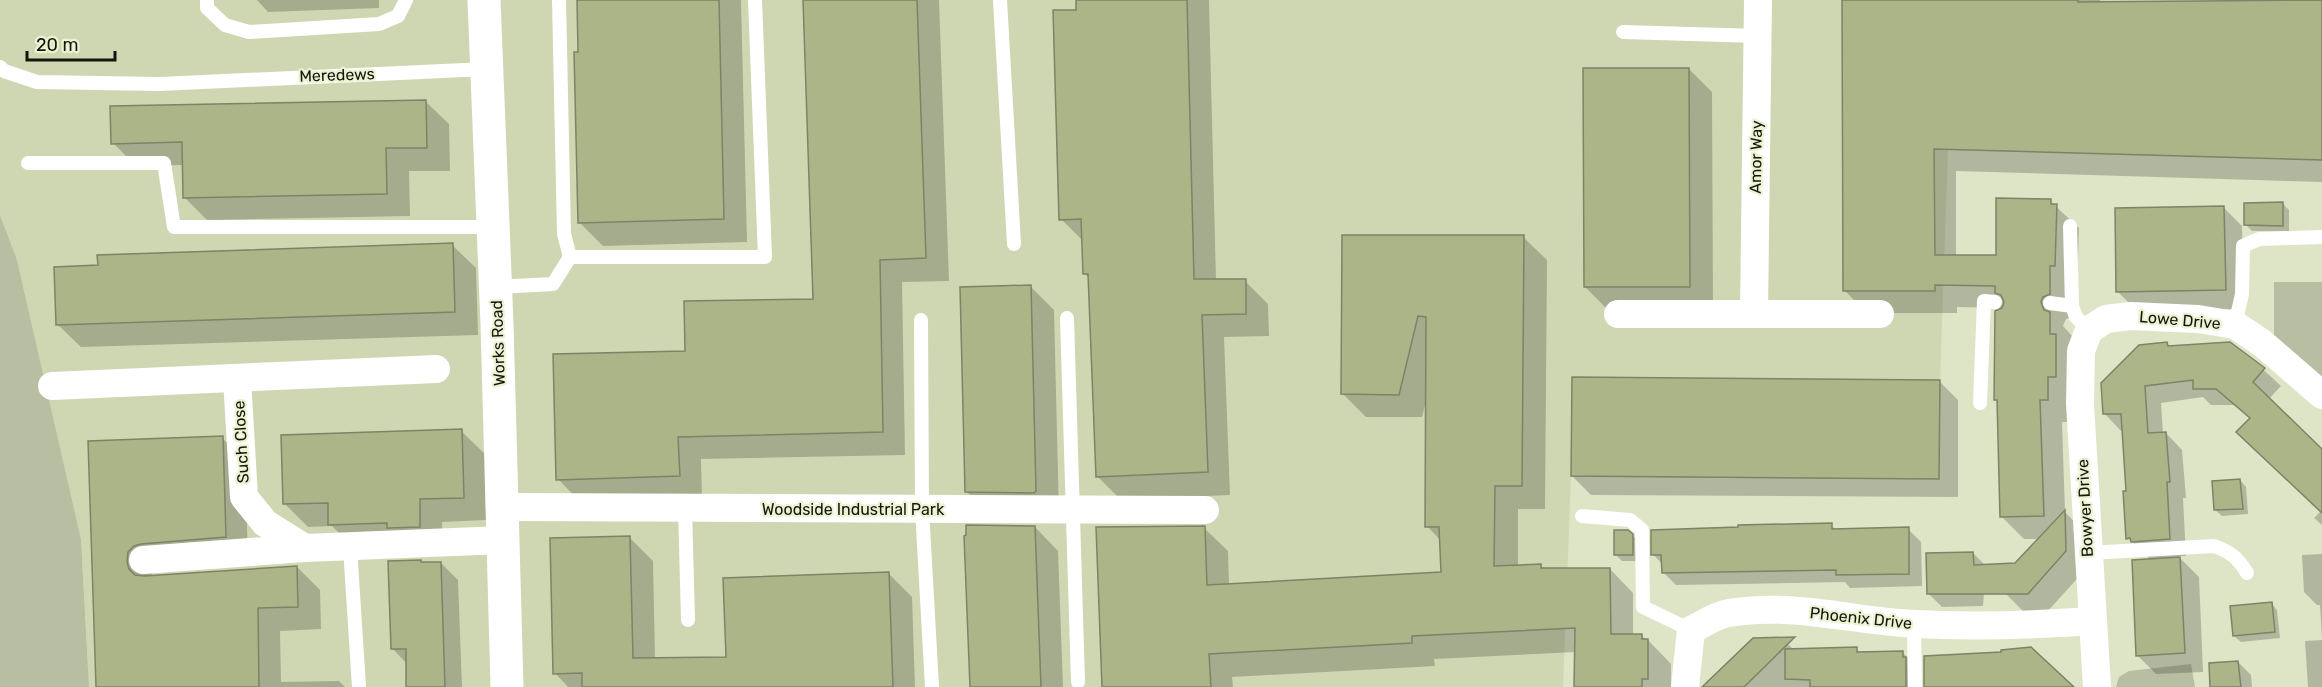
<svg xmlns="http://www.w3.org/2000/svg" width="2322" height="687" font-family="Rubik,sans-serif">
	<style>
		.built { fill: #cfd7b2 }
		.green { fill: #b8bea2 }
		.shadow { fill: #0003 }
		.building { fill: #acb588; stroke: #7d8366; stroke-width: 1.5 }
		.lines { fill: none; stroke-linecap: round; stroke-linejoin: round }
		.service { stroke: #fff; stroke-width: 14 }
		.minor { stroke: #fff; stroke-width: 28 }
		.tertiary { stroke: #fff; stroke-width: 33 }
		.labels { text-anchor: middle; dominant-baseline: central; stroke-width: 4.5; stroke-linejoin: round; paint-order: stroke }
		.street-label { font-size: 16px; fill: #14160b; stroke: #ebf3d3 }
	</style>
	<rect width="100%" height="100%" fill="#dee5c6"/>
	<!-- built -->
	<polygon class="built" points="0,0 2322,0 2322,160 1948,150 1940,380 1939,479 1571,477 1563,687 89,687 81,539 17,260 0,215"/>
	<!-- green -->
	<g class="green">
		<polygon points="0,215 17,260 81,539 89,687 0,687"/>
		<polygon points="2274,282 2322,282 2322,383 2274,344"/>
		<polygon points="2191,664 2195,687 2116,687 2119,677 2129,671"/>
	</g>
	<!-- shadow -->
	<g class="shadow">
		<polygon points="257,0 379,0 379,8 268,12"/>
		<polygon points="579,0 741,0 747,242 603,246 579,222"/>
		<polygon points="804,0 939,0 949,281 902,282 905,455 701,459 702,499 581,503 558,479 687,352 815,300"/>
		<polygon points="1077,0 1209,0 1216,281 1245,281 1268,304 1269,336 1224,337 1230,495 1121,500 1098,477 1090,279 1084,273 1084,242 1061,219"/>
		<polygon points="1844,0 2100,0 2100,4 2322,0 2322,182 1956,171 1956,256 1997,257 2050,201 2079,228 2077,288 2072,317 2066,319 2063,326 2072,336 2070,422 2062,422 2065,512 2083,531 2085,570 2047,612 2025,613 2006,594 2005,565 2016,564 2040,539 2024,539 2002,517 1998,402 1995,399 2005,308 1957,307 1957,313 1867,313 1845,291"/>
		<polygon points="1689,69 1712,92 1713,310 1608,310 1585,287"/>
		<polygon points="425,101 449,124 450,171 409,171 410,216 207,220 184,197 184,165 136,166 113,143"/>
		<polygon points="2283,204 2289,210 2289,231 2252,231 2246,225"/>
		<polygon points="2224,208 2242,226 2244,309 2136,310 2117,291"/>
		<polygon points="1344,236 1523,237 1547,260 1545,509 1518,509 1518,567 1541,566 1544,569 1610,569 1633,593 1633,635 1641,636 1648,640 1671,664 1671,687 1576,687 1576,652 1434,659 1435,666 1232,677 1233,687 1103,687 1204,528 1228,551 1229,585 1443,574 1441,541 1427,526 1426,402 1422,417 1366,417 1343,394"/>
		<polygon points="452,245 476,268 478,335 81,347 57,324"/>
		<polygon points="1030,286 1054,310 1059,514 990,515 967,492"/>
		<polygon points="2167,344 2170,347 2244,352 2281,386 2269,399 2322,452 2322,525 2314,518 2321,511 2251,419 2234,405 2211,405 2203,397 2161,403 2163,433 2166,433 2182,450 2186,498 2183,498 2186,556 2178,556 2199,577 2203,672 2156,674 2137,655 2151,560 2128,538 2128,492 2124,430 2121,431 2105,414"/>
		<polygon points="1940,382 1958,400 1958,497 1591,495 1572,476"/>
		<polygon points="461,431 485,454 486,520 442,522 443,550 353,547 332,526 308,527 285,504"/>
		<polygon points="222,438 245,460 248,560 156,569 149,578 297,567 320,590 321,629 280,631 281,682 339,681 345,687 98,687 90,442"/>
		<polygon points="2240,480 2246,487 2248,514 2222,516 2215,510"/>
		<polygon points="1831,525 1837,531 1908,529 1921,542 1922,586 1850,588 1845,582 1676,585 1663,572 1663,565 1653,554"/>
		<polygon points="1035,527 1058,551 1063,687 971,687"/>
		<polygon points="1632,535 1639,542 1639,561 1622,561 1616,555"/>
		<polygon points="630,538 653,561 655,659 727,658 889,574 912,597 915,687 568,687 555,673"/>
		<polygon points="1973,553 1986,566 1983,606 1942,607 1929,594"/>
		<polygon points="2322,554 2322,639 2320,605 2317,605 2304,592 2302,555"/>
		<polygon points="421,561 423,564 441,563 458,580 462,687 408,687 407,664 393,649"/>
		<polygon points="2271,603 2277,610 2280,638 2241,642 2234,636"/>
		<polygon points="1782,638 1794,650 1856,649 1861,653 1903,653 1915,665 1918,687 1714,687"/>
		<polygon points="2322,640 2322,687 2308,687 2305,641"/>
		<polygon points="2238,662 2251,675 2252,687 2212,687"/>
	</g>
	<!-- building -->
	<g class="building">
		<polygon points="577,0 719,0 724,219 578,223 574,52 578,52"/>
		<polygon points="803,0 917,0 926,258 880,260 883,432 678,437 680,476 556,480 553,354 685,351 684,301 813,299"/>
		<polygon points="1076,0 1187,0 1194,279 1246,279 1246,314 1202,315 1208,472 1096,477 1088,274 1083,274 1081,219 1059,220 1053,10 1076,10"/>
		<polygon points="1842,0 2078,0 2078,2 2322,0 2322,160 1934,149 1935,255 1996,255 1996,198 2051,199 2051,204 2057,204 2055,266 2050,266 2050,294 2043,297 2041,302 2044,310 2050,312 2050,334 2056,334 2056,377 2048,377 2048,400 2040,400 2044,516 2000,517 1997,400 1994,400 1995,311 2002,308 2004,302 2001,295 1995,293 1995,286 1935,285 1935,291 1843,291"/>
		<polygon points="1583,68 1689,68 1690,287 1584,287"/>
		<polygon points="426,100 427,148 386,148 387,194 183,198 182,142 111,144 110,106"/>
		<polygon points="2283,202 2283,226 2244,225 2244,203"/>
		<polygon points="2224,206 2226,290 2116,292 2115,208"/>
		<polygon points="1342,235 1524,235 1522,486 1495,486 1494,566 1541,564 1541,568 1610,568 1611,634 1642,634 1642,639 1648,639 1648,679 1642,679 1642,687 1574,687 1575,628 1412,636 1412,643 1209,654 1211,687 1102,687 1096,527 1205,526 1207,585 1441,572 1439,527 1425,527 1426,317 1418,316 1399,395 1341,394"/>
		<polygon points="453,243 455,312 56,325 54,267 98,265 97,255"/>
		<polygon points="1031,285 1036,491 1034,493 965,492 960,287"/>
		<polygon points="2167,342 2168,346 2230,342 2265,368 2253,382 2322,449 2322,513 2236,432 2250,418 2216,389 2193,389 2193,380 2145,386 2148,433 2166,432 2170,482 2167,482 2170,539 2131,542 2130,538 2126,539 2123,491 2126,491 2121,414 2103,414 2101,383 2139,345"/>
		<polygon points="1572,377 1940,380 1939,479 1571,476"/>
		<polygon points="462,429 464,498 420,499 420,527 387,528 387,523 328,525 328,503 283,504 281,435"/>
		<polygon points="223,436 226,537 141,544 134,546 128,552 127,562 129,569 135,575 144,576 297,566 298,607 258,608 259,687 96,687 88,441"/>
		<polygon points="2240,479 2243,509 2214,510 2212,481"/>
		<polygon points="2065,510 2066,551 2028,594 1927,594 1926,553 1973,552 1974,565 2015,563"/>
		<polygon points="1832,523 1832,529 1909,527 1909,574 1836,575 1836,570 1662,573 1661,555 1651,555 1651,530 1738,527 1738,525"/>
		<polygon points="966,525 1035,526 1041,687 970,687 964,536 966,535"/>
		<polygon points="1614,530 1628,530 1633,534 1633,555 1614,555"/>
		<polygon points="630,536 633,658 726,657 723,578 889,572 893,687 582,687 582,673 553,674 550,538"/>
		<polygon points="2180,557 2185,653 2136,656 2132,560"/>
		<polygon points="421,560 421,562 441,562 445,687 406,687 406,649 391,649 388,561"/>
		<polygon points="2272,602 2275,632 2233,636 2230,606"/>
		<polygon points="1795,637 1744,687 1702,687 1753,638"/>
		<polygon points="1857,647 1857,652 1903,651 1903,657 1906,657 1906,687 1810,687 1810,680 1785,679 1785,649"/>
		<polygon points="2031,647 2074,687 1924,687 1924,656 2001,652 2001,650"/>
		<polygon points="2238,661 2241,687 2210,687 2209,663"/>
	</g>
	<g class="lines">
		<!-- service -->
		<g class="service">
			<polyline points="207,0 207,8 225,25 249,32 379,24 398,16 406,0"/>
			<polyline points="559,0 564,234 570,257"/>
			<polyline points="1000,0 1014,244"/>
			<polyline points="1623,32 1758,36"/>
			<polyline points="0,67 4,71 37,82 160,84 486,69"/>
			<polyline points="28,163 164,163 174,227 494,227"/>
			<polyline points="2070,226 2072,306"/>
			<polyline points="496,287 553,284 570,257 765,257 755,0"/>
			<polyline points="2050,303 2072,306 2076,317 2089,330"/>
			<polyline points="1067,318 1078,682"/>
			<polyline points="921,320 922,509 932,687"/>
			<polyline points="2235,325 2242,294 2243,246 2259,239 2322,237"/>
			<polyline points="1980,403 1984,301 1995,302"/>
			<polyline points="685,508 688,620"/>
			<polyline points="1582,516 1630,520 1642,530 1643,607 1691,630"/>
			<polyline points="350,547 359,687"/>
			<path d="M2088,553L2214,546C2231,552 2238,558 2247,573"/>
			<polyline points="1914,624 1915,687"/>
		</g>
		<!-- minor -->
		<g class="minor">
			<polyline points="1754,313 1758,0"/>
			<polyline points="1618,314 1880,314"/>
			<polyline points="237,379 244,497 265,523 305,548"/>
			<polyline points="52,386 436,369"/>
			<polyline points="501,507 1205,510"/>
			<polyline points="143,560 305,548 503,540"/>
			<path d="M1685,687L1691,630C1703,624 1716,615 1729,613C1791,602 1853,621 1915,624C1974,627 2034,625 2093,621"/>
			<polyline points="2097,687 2080,404 2081,351 2089,330 2106,319 2131,316 2198,319 2235,325 2262,343 2322,395"/>
		</g>
		<!-- tertiary -->
		<polyline class="tertiary" points="484,0 497,324 507,687"/>
	</g>
	<g class="labels">
		<!-- street labels -->
		<g class="street-label">
			<text transform="translate(337 75) rotate(-2)">Meredews</text>
			<text transform="translate(1756 157) rotate(-89)">Amor Way</text>
			<text transform="translate(2180 320) rotate(5)">Lowe Drive</text>
			<text transform="translate(498 343) rotate(-92)">Works Road</text>
			<text transform="translate(241 442) rotate(-93)">Such Close</text>
			<text transform="translate(2085 508) rotate(-93)">Bowyer Drive</text>
			<text x="853" y="509">Woodside Industrial Park</text>
			<text transform="translate(1861 618) rotate(6)">Phoenix Drive</text>
		</g>
	</g>
	<!-- scale -->
	<path d="M27 51v9h88v-9" fill="none" stroke="#14160b" stroke-width="3"/>
	<text x="36" y="51" font-size="18" fill="#14160b" stroke="#ebf3d3" stroke-width="4.5" paint-order="stroke">20 m</text>
</svg>
